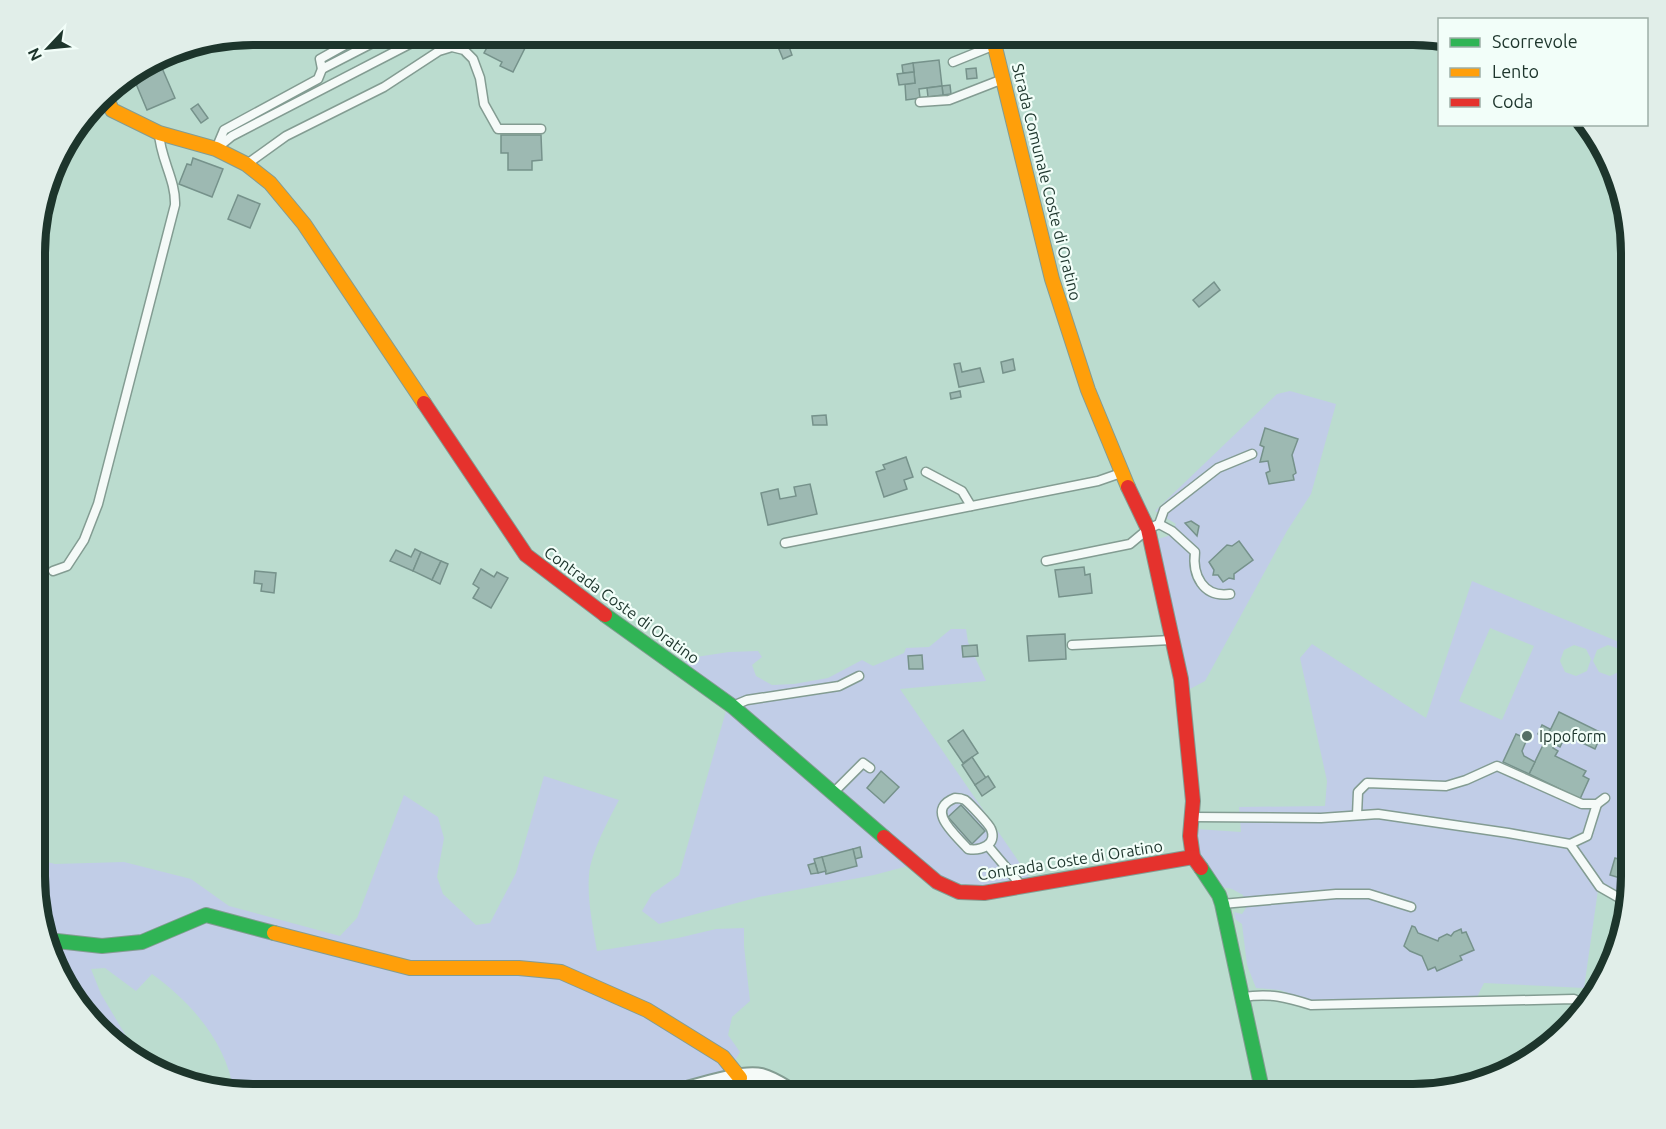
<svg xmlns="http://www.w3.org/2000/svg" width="1666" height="1129" font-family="Ubuntu,sans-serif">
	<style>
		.green { fill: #c1cde7; fill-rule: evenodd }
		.building { fill: #9db9b2; stroke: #76928b; stroke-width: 1.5 }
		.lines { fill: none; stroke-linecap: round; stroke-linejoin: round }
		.lane-casing { stroke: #839c92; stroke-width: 11 }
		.street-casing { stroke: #839c92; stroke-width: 20 }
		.fast-casing { stroke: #839c92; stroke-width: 16 }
		.slow-casing { stroke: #839c92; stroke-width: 16 }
		.jam-casing { stroke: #839c92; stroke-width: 16 }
		.lane { stroke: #f5faf8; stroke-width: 8 }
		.street { stroke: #f5faf8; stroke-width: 16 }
		.fast { stroke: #30b455; stroke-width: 14 }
		.slow { stroke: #ff9f0a; stroke-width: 14 }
		.jam { stroke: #e5322d; stroke-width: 14 }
		.poi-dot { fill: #546f65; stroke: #f2fef9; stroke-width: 2 }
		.labels { text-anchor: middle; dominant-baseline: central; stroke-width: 4.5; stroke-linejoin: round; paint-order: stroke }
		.street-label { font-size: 16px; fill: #1d352c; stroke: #f2fef9 }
		.poi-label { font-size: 16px; fill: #1d352c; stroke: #f2fef9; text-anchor: start }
		.rim { fill: none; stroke: #1d352c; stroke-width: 8 }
	</style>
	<rect width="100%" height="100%" fill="#bbdccf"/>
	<!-- green -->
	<g class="green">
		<polygon points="1290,391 1336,404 1311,494 1287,531 1205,681 1190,689 1158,539 1168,536 1176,524 1155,511 1277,394"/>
		<path d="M1472,581L1631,647V720L1621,769L1631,771V826L1624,860L1631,863L1630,898L1598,890L1584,988L1484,983L1477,997L1458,1002H1313L1280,990L1256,988L1247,965L1242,924L1235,919L1234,912L1242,914L1246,908L1243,895L1232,889L1222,887L1201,862L1196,829L1241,832L1239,807L1325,806L1327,781L1300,658L1312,644L1426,718ZM1490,628L1534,646L1502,720L1459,701ZM1574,645L1586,649L1591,659L1587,671L1576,676L1565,672L1560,661L1564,650ZM1608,645L1619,649L1624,660L1621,671L1610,676L1599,672L1593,661L1597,650Z"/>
		<polygon points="951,629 966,629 968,642 986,681 900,689 1030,878 983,891 908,866 874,875 759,897 659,924 642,911 652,894 679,875 726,711 683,659 729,652 758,651 762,657 752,665 756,676 772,685 794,684 828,678 862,660 873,666 904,653 906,648 929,647"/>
		<path d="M544,776L619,800C608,821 591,852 589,875C587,900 593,927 597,951L678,938L716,929L744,928V946L750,1001L732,1017L728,1035L740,1052L726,1076L656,1094H239L234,1093C227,1043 192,1003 152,974L136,991L105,968L91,969L101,994L141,1061L120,1050L64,986L36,904V859L55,864L124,862L191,879L229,906L340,936L357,918L404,795L438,817L444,838L437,877L443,894L476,925L490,923L516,873Z"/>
	</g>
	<!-- building -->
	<g class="building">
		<polygon points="477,35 494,35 490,42"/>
		<polygon points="494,35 504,39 506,35 509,35 527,44 513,72 500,66 502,62 484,53"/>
		<polygon points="784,35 812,35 813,38 790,48"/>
		<polygon points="786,38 792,55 783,59 776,42"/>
		<polygon points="939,60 942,86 919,89 920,98 906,100 905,84 915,83 913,63"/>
		<polygon points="913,63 914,72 903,73 902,65"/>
		<polygon points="162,68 175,98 147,110 134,79"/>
		<polygon points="976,68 977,78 967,79 966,69"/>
		<polygon points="914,72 915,83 899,85 897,74"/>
		<polygon points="950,85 951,94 943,95 942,86"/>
		<polygon points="942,86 943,95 928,97 927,88"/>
		<polygon points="198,104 208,118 201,123 191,109"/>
		<polygon points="501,135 541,135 542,160 532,161 532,170 508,170 508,153 501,153"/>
		<polygon points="193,158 223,169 212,197 179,184 187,164 191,165"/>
		<polygon points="238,195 260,204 250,228 228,219"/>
		<polygon points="1214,282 1220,290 1199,307 1193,300"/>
		<polygon points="1013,359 1015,370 1003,373 1001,362"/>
		<polygon points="960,363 962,372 980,368 984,382 959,387 954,364"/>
		<polygon points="960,391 961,397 951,399 950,393"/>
		<polygon points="826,415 827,425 813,425 812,416"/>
		<polygon points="1265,428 1298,439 1292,455 1296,473 1293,475 1294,480 1269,484 1266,473 1270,471 1268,461 1260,462 1264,447 1260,445"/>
		<polygon points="906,457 913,477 904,480 907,489 884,497 876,472 885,469 883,465"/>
		<polygon points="810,484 817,514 768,525 761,493 778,489 780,499 796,496 794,487"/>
		<polygon points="1191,521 1199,526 1197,536 1185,523"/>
		<polygon points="1239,541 1253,560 1234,574 1234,579 1229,578 1223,582 1218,575 1213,575 1214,570 1209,562 1227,545 1232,546"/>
		<polygon points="415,549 421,552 413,571 390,561 396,550 411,557"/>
		<polygon points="421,552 441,561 432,580 413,571"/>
		<polygon points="441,561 448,564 440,584 432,580"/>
		<polygon points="1084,567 1085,575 1090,574 1092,593 1059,597 1055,570"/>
		<polygon points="481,569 494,577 497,572 508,578 491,608 473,598 479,588 473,584"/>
		<polygon points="255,571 276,573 274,593 261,591 262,584 254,583"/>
		<polygon points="1065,634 1066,659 1029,661 1027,636"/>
		<polygon points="977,645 978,656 963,657 962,646"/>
		<polygon points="922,655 923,669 909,669 908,656"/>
		<polygon points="1559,712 1602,733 1595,749 1566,735 1560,747 1555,744 1553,748 1558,751 1555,756 1586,771 1583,776 1589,779 1580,799 1529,774"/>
		<polygon points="1542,725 1550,729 1546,738 1538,734"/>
		<polygon points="963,730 978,753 963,763 948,741"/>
		<polygon points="1516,734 1527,739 1522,751 1524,756 1535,762 1529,774 1503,762"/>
		<polygon points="972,757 986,778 975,785 962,765"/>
		<polygon points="881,771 899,787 884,803 867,788"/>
		<polygon points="988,776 995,787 982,796 975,785"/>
		<polygon points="961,805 985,831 972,844 948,817"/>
		<polygon points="860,847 862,857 855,859 853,849"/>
		<polygon points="853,849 857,866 826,874 822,857"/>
		<polygon points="822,857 826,871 818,873 814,859"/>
		<polygon points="1615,858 1631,863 1631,873 1620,878 1610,875"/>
		<polygon points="815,863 818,873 811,874 808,865"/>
		<polygon points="1629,873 1631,873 1631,886 1618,882 1620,878"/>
		<polygon points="1412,926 1415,927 1418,933 1438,941 1439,938 1447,934 1451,936 1454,932 1461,929 1462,933 1466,932 1474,950 1460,956 1462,960 1437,971 1435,967 1428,970 1422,956 1410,951 1404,946"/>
	</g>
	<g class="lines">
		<defs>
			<g id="lane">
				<polyline points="388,35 322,69 318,79 224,130 216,149 232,136 427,35"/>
				<polyline points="953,62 995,45"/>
				<polyline points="322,69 320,59 363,35"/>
				<polyline points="920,102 949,100 1003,79"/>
				<polyline points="247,164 286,136 384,87 439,51 452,47 464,50 473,59 480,78 484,104 498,129 541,129"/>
				<polyline points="926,472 962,491 971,506"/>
				<polyline points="1159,524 1164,510 1218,468 1252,454"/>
				<polyline points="785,543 1098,481 1121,473"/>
				<path d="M1046,561L1130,544L1148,529L1159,524L1172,531L1195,552C1192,575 1203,598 1230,594"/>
				<path d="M53,571L67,566L84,540L98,504L175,205C176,180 160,158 159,133"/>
				<polyline points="1072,645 1171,640"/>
				<polyline points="735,705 747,700 839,686 859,676"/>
				<polyline points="833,793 863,763 870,768"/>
				<path d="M955,798C958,798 963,799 965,800C969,803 989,824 991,829C998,845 980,851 968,849C956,835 924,810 955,798Z"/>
				<polyline points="1597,804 1587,836 1570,844 1600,887 1628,903"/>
				<polyline points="1357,815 1358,792 1367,783 1446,786 1466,780 1497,766 1582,804 1597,804 1605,798"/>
				<polyline points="1192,817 1321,818 1378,814 1508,833 1570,844"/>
				<polyline points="988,846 1020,884"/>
				<polyline points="1222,904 1336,894 1369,894 1411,907"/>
				<path d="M1243,997C1270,993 1286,997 1311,1005L1574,999L1588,1007"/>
			</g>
			<path id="street" d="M673,1094C693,1089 742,1072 761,1077C773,1080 784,1088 794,1094"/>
			<g id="fast">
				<polyline points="605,615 732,706 884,837"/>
				<polyline points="1201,868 1219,895 1222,904 1263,1094"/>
				<polyline points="48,940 102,946 142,942 206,915 274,933"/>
			</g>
			<g id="slow">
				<polyline points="992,35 1052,279 1088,390 1128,487"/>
				<polyline points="105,94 112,110 159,133 216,149 246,164 270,183 304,224 424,403"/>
				<polyline points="274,933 410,968 519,968 561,972 647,1010 723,1057 740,1078"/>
			</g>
			<g id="jam">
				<polyline points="424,403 526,555 605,615"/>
				<polyline points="1128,487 1148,529 1181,679 1193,801 1190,836 1193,857 1201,868"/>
				<polyline points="884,837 937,882 959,892 984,893 1193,857"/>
			</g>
		</defs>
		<!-- lane casing -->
		<use href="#lane" class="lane-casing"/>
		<!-- street casing -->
		<use href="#street" class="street-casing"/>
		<!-- fast casing -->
		<use href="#fast" class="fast-casing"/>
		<!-- slow casing -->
		<use href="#slow" class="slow-casing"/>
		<!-- jam casing -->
		<use href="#jam" class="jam-casing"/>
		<!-- lane -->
		<use href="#lane" class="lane"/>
		<!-- street -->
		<use href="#street" class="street"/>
		<!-- fast -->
		<use href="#fast" class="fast"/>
		<!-- slow -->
		<use href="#slow" class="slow"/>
		<!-- jam -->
		<use href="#jam" class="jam"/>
	</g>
	<!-- markers -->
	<circle class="poi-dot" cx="1527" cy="736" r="6"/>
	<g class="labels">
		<!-- street labels -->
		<g class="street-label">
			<text transform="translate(1047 182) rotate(76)">Strada Comunale Coste di Oratino</text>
			<text transform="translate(622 605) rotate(36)">Contrada Coste di Oratino</text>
			<text transform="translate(1070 860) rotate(-9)">Contrada Coste di Oratino</text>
		</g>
		<!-- poi labels -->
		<g class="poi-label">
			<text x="1539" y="736">Ippoform</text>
		</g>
	</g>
	<!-- crop -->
	<path d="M0 0H1666V1129H0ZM253 45H1413A208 208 0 0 1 1621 253V876A208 208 0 0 1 1413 1084H253A208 208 0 0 1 45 876V253A208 208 0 0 1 253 45Z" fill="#e1eee9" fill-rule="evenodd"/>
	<path class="rim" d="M253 45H1413A208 208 0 0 1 1621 253V876A208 208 0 0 1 1413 1084H253A208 208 0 0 1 45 876V253A208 208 0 0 1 253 45Z"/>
	<!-- legend -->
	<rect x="1438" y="18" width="210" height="108" fill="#f2fef9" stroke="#9daea7" stroke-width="1.5"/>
	<rect x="1450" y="38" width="30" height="9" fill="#30b455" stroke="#9daea7" stroke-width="1.5"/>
	<text x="1492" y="48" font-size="18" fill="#1d352c">Scorrevole</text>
	<rect x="1450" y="68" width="30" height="9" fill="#ff9f0a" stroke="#9daea7" stroke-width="1.5"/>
	<text x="1492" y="78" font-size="18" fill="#1d352c">Lento</text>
	<rect x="1450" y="98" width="30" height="9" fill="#e5322d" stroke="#9daea7" stroke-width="1.5"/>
	<text x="1492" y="108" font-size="18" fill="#1d352c">Coda</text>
	<!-- north arrow -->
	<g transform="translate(48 48) rotate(244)" stroke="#f2fef9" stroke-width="4.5" paint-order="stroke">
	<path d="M0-4.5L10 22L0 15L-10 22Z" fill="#1d352c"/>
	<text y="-9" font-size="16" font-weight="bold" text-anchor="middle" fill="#1d352c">N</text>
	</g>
</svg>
